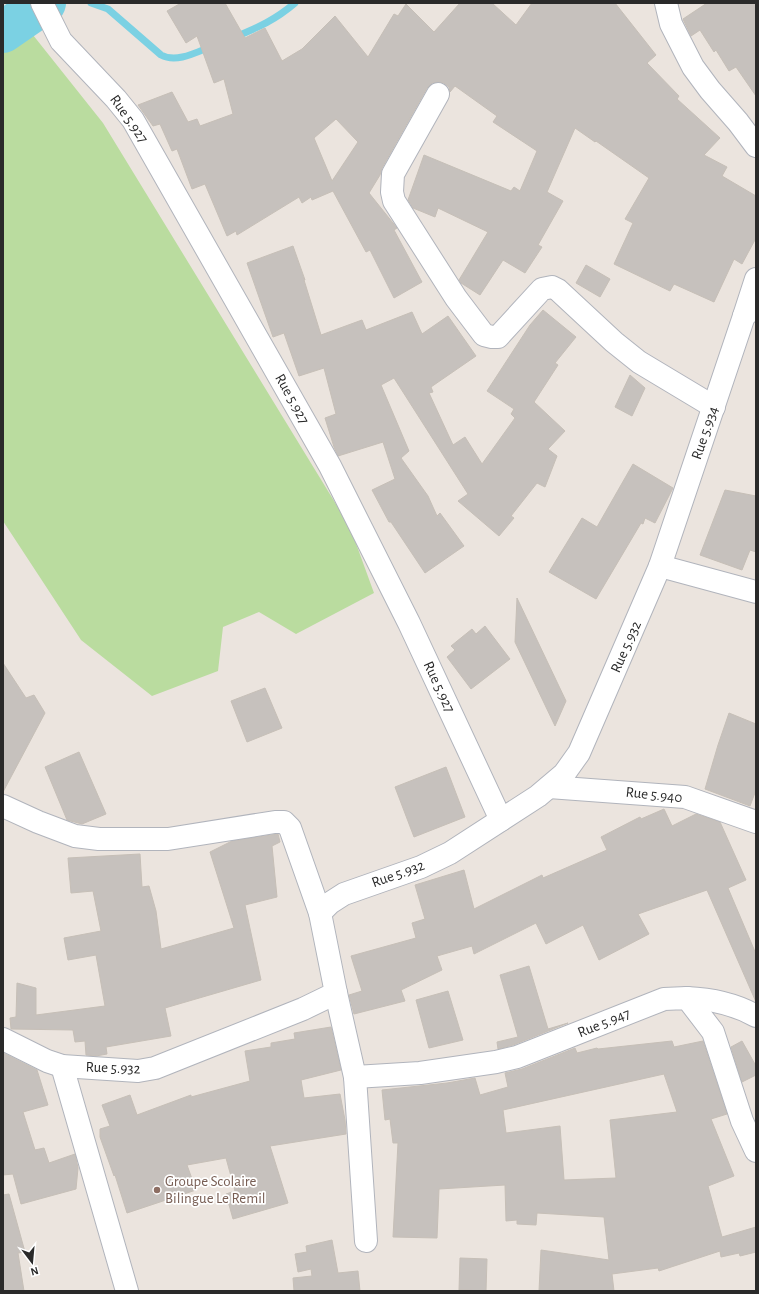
<svg xmlns="http://www.w3.org/2000/svg" width="759" height="1294" font-family="'Alegreya Sans',sans-serif">
	<style>
		.green { fill: #badc9f }
		.lines { fill: none; stroke-linecap: round; stroke-linejoin: round }
		.stream { stroke: #7bd1e3; stroke-width: 7 }
		.river { stroke: #7bd1e3; stroke-width: 42 }
		.building { fill: #c6c1bd; stroke: #c6bfb7; fill-rule: evenodd }
		.minor-casing { stroke: #b1b4bc; stroke-width: 24 }
		.minor { stroke: #fff; stroke-width: 22 }
		.education-dot { fill: #8d6e63; stroke: #fff; stroke-width: 1.5 }
		.labels { text-anchor: middle; dominant-baseline: central; stroke-width: 3.5; stroke-linejoin: round; paint-order: stroke }
		.street-label { font-size: 15px; fill: #2a2a2a; stroke: #fff }
		.education-label { font-size: 15px; fill: #785e54; stroke: #fff; text-anchor: start }
	</style>
	<rect width="100%" height="100%" fill="#ebe4de"/>
	<!-- green -->
	<polygon class="green" points="3,11 12,13 29,30 103,123 350,527 374,593 296,634 259,612 223,627 218,671 152,696 81,640 3,521"/>
	<g class="lines">
		<!-- stream -->
		<g class="stream">
			<path d="M91,3L108,9L161,55C176,63 195,53 210,47"/>
			<path d="M235,37C259,27 275,20 295,3"/>
		</g>
		<!-- river -->
		<polyline class="river" points="3,32 45,3"/>
	</g>
	<!-- building -->
	<g class="building">
		<path d="M181,3H225L245,38L265,28L282,61L302,49L335,16L368,57L394,14L398,16L406,4L434,32L460,3H492L516,25L532,3H615L656,55L647,63L679,96L677,99L720,138L704,155L727,167L722,176L756,196V238L742,264L734,259L714,302L674,284L670,291L614,264L633,223L625,219L649,178L596,141L595,142L575,128L547,192L563,201L538,245L542,247L525,273L503,260L480,295L461,283L459,280L488,232L438,208L435,217L413,208L408,200L424,155L511,191L514,187L520,191L537,151L493,122L497,116L455,86L450,92L449,87L444,83L438,82L432,83L427,88L382,168L380,175L369,193L397,228L394,230L422,282L394,298L370,250L366,252L333,191L312,200L311,197L302,203L299,197L237,235L236,231L227,236L205,184L192,189L177,149L172,151L160,124L153,126L138,105L172,92L188,122L197,119L200,126L233,114L224,79L214,83L197,36L186,43L167,11ZM336,119L358,142L332,181L314,138Z"/>
		<polygon points="707,3 756,3 756,96 736,67 729,71 716,50 714,52 700,30 691,36 683,19"/>
		<polygon points="293,246 305,280 304,280 321,335 362,320 366,330 412,312 422,334 448,316 476,356 431,387 433,392 429,393 453,445 465,437 482,464 515,418 511,414 514,409 487,391 530,325 543,310 576,337 555,363 558,365 534,402 565,431 548,449 557,456 545,487 537,483 511,516 514,518 499,536 458,501 468,494 394,378 381,385 409,451 401,458 428,496 437,516 440,513 464,546 425,573 391,522 389,522 372,490 395,479 383,442 338,456 334,447 325,418 336,414 324,368 299,376 284,333 273,337 247,263"/>
		<polygon points="586,265 610,279 600,297 576,283"/>
		<polygon points="630,375 645,388 632,416 615,407"/>
		<polygon points="633,464 673,488 655,523 645,518 643,524 641,523 596,599 549,572 582,518 597,527"/>
		<polygon points="725,490 756,496 756,552 750,550 742,570 700,555"/>
		<polygon points="517,598 566,701 555,726 515,642"/>
		<polygon points="485,626 510,659 471,689 447,657 455,650 451,646 472,629 476,634"/>
		<polygon points="3,663 26,698 34,695 45,713 3,792"/>
		<polygon points="265,688 282,728 247,742 231,701"/>
		<polygon points="729,713 756,724 756,790 750,806 705,789 718,745"/>
		<polygon points="79,752 106,814 82,824 67,820 45,767"/>
		<polygon points="446,767 465,817 414,837 395,787"/>
		<polygon points="664,809 672,826 696,814 720,822 746,880 728,888 756,954 756,1002 707,890 638,914 649,934 599,960 583,925 546,944 536,923 474,954 472,946 437,956 442,970 401,990 405,1001 354,1014 349,995 362,991 351,956 416,938 412,923 425,919 415,885 464,870 474,909 542,875 543,878 607,850 601,837 640,817 641,819"/>
		<polygon points="278,834 280,842 272,846 277,897 245,905 261,980 165,1008 171,1036 106,1047 107,1054 96,1056 86,1055 85,1041 75,1042 73,1030 11,1029 10,1018 16,1017 17,983 36,988 36,1015 105,1006 96,955 68,960 64,938 101,931 93,891 71,893 68,858 140,854 142,887 149,886 156,911 161,949 234,928 210,852 232,841"/>
		<polygon points="529,966 548,1029 568,1023 513,1045 498,1049 497,1042 518,1037 500,975"/>
		<polygon points="448,991 463,1040 429,1048 416,1000"/>
		<polygon points="331,1027 341,1070 301,1080 304,1098 340,1094 345,1120 346,1134 270,1146 288,1203 233,1219 226,1194 235,1191 226,1158 187,1165 196,1190 127,1213 115,1175 114,1176 100,1137 100,1129 110,1126 102,1105 130,1095 137,1115 191,1095 191,1097 250,1081 245,1051 271,1047 271,1043 295,1039 294,1033"/>
		<path d="M672,1041L674,1047L703,1041L727,1114L711,1119L734,1176L708,1186L722,1237L756,1227V1252L740,1256L739,1253L721,1257L720,1251L659,1271L658,1268L612,1274L614,1291H539L541,1250L609,1260L604,1217L537,1213L536,1225L517,1224V1220L506,1221L505,1185L439,1189L437,1238L393,1237L398,1143H393L390,1119L385,1120L382,1090L447,1083L475,1078L480,1095L508,1087L505,1073L522,1069L575,1048L577,1053L597,1048L598,1049ZM664,1074L677,1112L610,1120L616,1178L564,1180L560,1126L506,1133L503,1110Z"/>
		<polygon points="742,1041 756,1066 756,1075 742,1082 731,1047"/>
		<polygon points="3,1053 37,1070 48,1105 23,1112 35,1150 44,1148 49,1163 75,1154 78,1168 76,1189 21,1204 13,1174 3,1175"/>
		<polygon points="9,1194 25,1252 18,1253 24,1291 3,1291 3,1195"/>
		<polygon points="332,1240 338,1273 358,1271 360,1291 294,1291 293,1278 312,1276 311,1269 298,1272 295,1254 307,1252 306,1246"/>
		<polygon points="460,1258 487,1259 486,1291 459,1290"/>
	</g>
	<g class="lines">
		<defs>
			<g id="minor">
				<polyline points="42,3 61,41 116,99 133,120 330,466 409,623 501,820"/>
				<polyline points="666,3 671,24 693,67 710,90 738,122 756,146"/>
				<polyline points="438,94 393,174 392,192 394,201 456,298 484,335 492,337 498,337 542,289 552,287 558,290 614,342 639,362 714,407"/>
				<polyline points="744,316 756,279"/>
				<polyline points="660,566 744,316 756,306"/>
				<polyline points="549,787 685,797 756,822"/>
				<polyline points="3,806 38,822 75,836 99,839 168,839 275,822 284,822 290,828 320,913"/>
				<polyline points="336,993 355,1077 366,1241"/>
				<path d="M687,998C711,999 735,1004 756,1016"/>
				<polyline points="3,1039 47,1061 62,1066 138,1071 155,1068 303,1009 336,993 320,913 330,903 344,894 421,867 450,853 538,796 564,774 579,753 660,566 756,592"/>
				<polyline points="62,1066 127,1291"/>
				<polyline points="355,1077 420,1073 496,1062 517,1057 664,999 687,998 713,1032 742,1121 756,1151"/>
			</g>
		</defs>
		<!-- minor casing -->
		<use href="#minor" class="minor-casing"/>
		<!-- minor -->
		<use href="#minor" class="minor"/>
	</g>
	<!-- markers -->
	<circle class="education-dot" cx="157" cy="1190" r="4"/>
	<g class="labels">
		<!-- street labels -->
		<g class="street-label">
			<text transform="translate(129 119) rotate(55)">Rue 5.927</text>
			<text transform="translate(292 399) rotate(61)">Rue 5.927</text>
			<text transform="translate(705 433) rotate(-71)">Rue 5.934</text>
			<text transform="translate(626 647) rotate(-66)">Rue 5.932</text>
			<text transform="translate(439 687) rotate(65)">Rue 5.927</text>
			<text transform="translate(654 795) rotate(6)">Rue 5.940</text>
			<text transform="translate(398 874) rotate(-20)">Rue 5.932</text>
			<text transform="translate(604 1023) rotate(-22)">Rue 5.947</text>
			<text transform="translate(113 1068) rotate(2)">Rue 5.932</text>
		</g>
		<!-- education labels -->
		<g class="education-label">
			<text x="165" y="1181">Groupe Scolaire<tspan x="165" dy="17">Bilingue Le Remil</tspan></text>
		</g>
	</g>
	<!-- border -->
	<rect width="759" height="1294" fill="none" stroke="#2a2a2a" stroke-width="8"/>
	<!-- north arrow -->
	<g transform="translate(32 1262) rotate(164)" stroke="#ffffff" stroke-width="3" paint-order="stroke">
	<path d="M0-3L7 15L0 10L-7 15Z" fill="#2a2a2a"/>
	<text y="-6" font-size="11" font-weight="bold" text-anchor="middle" fill="#2a2a2a">N</text>
	</g>
</svg>
